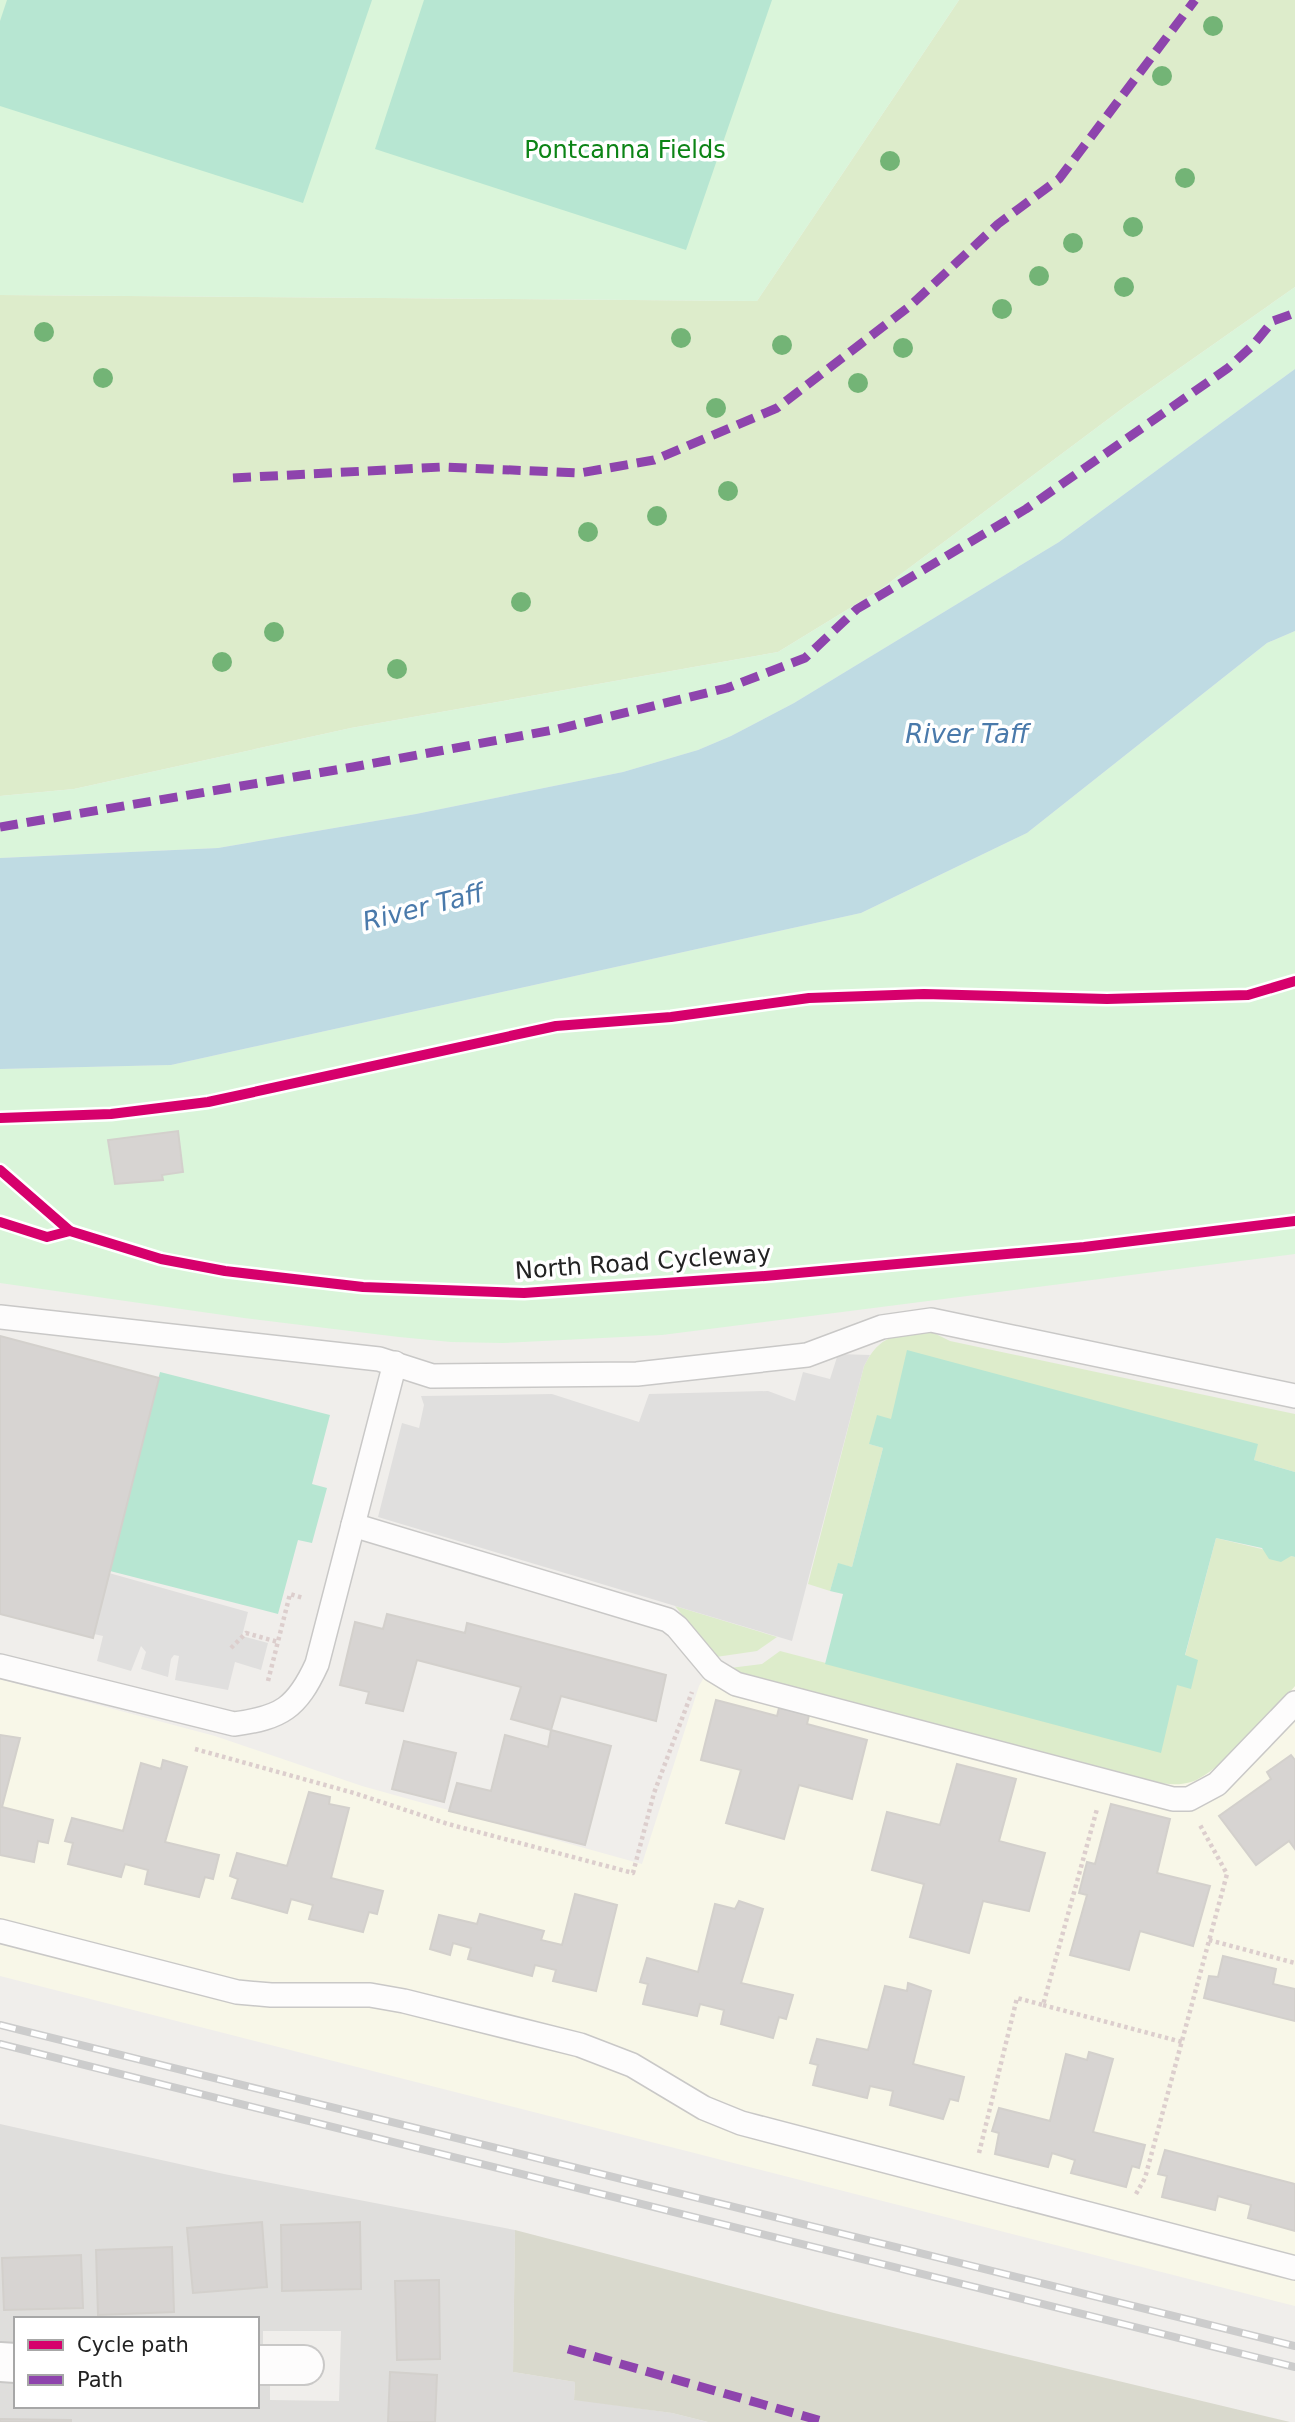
<svg xmlns="http://www.w3.org/2000/svg" width="1295" height="2422" font-family="'DejaVu Sans',sans-serif">
	<style>
		.residential { fill: #dfdedc }
		.education { fill: #f8f7e8 }
		.construction { fill: #d9d9cd }
		.grass { fill: #ddeccb }
		.park { fill: #daf5da }
		.pitch { fill: #b7e6d2 }
		.parking { fill: #e0dfde }
		.water { fill: #bfdbe3 }
		.building { fill: #d7d4d2; stroke: #d3d0cc; stroke-width: 2 }
		.lines { fill: none; stroke-linecap: round; stroke-linejoin: round }
		.service-casing { stroke: #c9c8c7; stroke-width: 26 }
		.minor-casing { stroke: #c9c8c7; stroke-width: 42 }
		.path { stroke: #dccecd; stroke-width: 4.5; stroke-dasharray: 3.5 3.5; stroke-linecap: butt }
		.service { stroke: #fdfcfc; stroke-width: 23 }
		.minor { stroke: #fdfcfc; stroke-width: 38 }
		.rail-casing { stroke: #ccc; stroke-width: 8 }
		.rail { stroke: #fff; stroke-width: 5; stroke-dasharray: 16; stroke-linecap: butt }
		.quiet { stroke: #8e44ad; stroke-width: 9; stroke-dasharray: 18 9; stroke-linecap: butt }
		.cycleway-casing { stroke: #fff; stroke-width: 15 }
		.cycleway { stroke: #d6006c; stroke-width: 10 }
		.tree { fill: #73b476 }
		.labels { text-anchor: middle; dominant-baseline: central; stroke-width: 7; stroke-linejoin: round; paint-order: stroke }
		.park-label { font-size: 24px; fill: #0c8416; stroke: #fff }
		.street-label { font-size: 24px; fill: #222; stroke: #fff }
		.water-label { font-size: 26px; font-style: italic; fill: #4a7aab; stroke: #fff }
	</style>
	<rect width="100%" height="100%" fill="#f0eeeb"/>
	<!-- residential -->
	<polygon class="residential" points="0,2124 224,2174 515,2230 513,2372 575,2382 574,2399 672,2413 708,2422 0,2422 0,2376 16,2376 16,2406 257,2406 257,2380 270,2380 270,2400 339,2401 341,2331 263,2331 263,2352 257,2352 257,2319 16,2319 16,2352 0,2352"/>
	<!-- education -->
	<polygon class="education" points="716,1657 730,1668 1265,1719 1295,1686 1295,2306 0,1976 0,1679 215,1736 362,1786 642,1864 699,1686"/>
	<!-- construction -->
	<polygon class="construction" points="515,2230 834,2313 1290,2422 708,2422 672,2413 574,2400 575,2382 513,2372"/>
	<!-- grass -->
	<g class="grass">
		<polygon points="959,0 1295,0 1295,287 1127,405 881,589 778,652 351,728 74,789 0,796 0,295 757,301"/>
		<path d="M928,1330L950,1341L1295,1414V1472L1254,1460L1257,1444L891,1419L869,1444L883,1448L852,1567L838,1564L830,1591L808,1584L864,1366C880,1334 897,1335 928,1330Z"/>
		<path d="M1216,1538L1295,1557V1686C1274,1709 1219,1774 1191,1782C1178,1786 1166,1784 1153,1782L746,1677L730,1668L762,1664L780,1651L826,1663L1178,1684L1191,1688L1185,1656Z"/>
		<polygon points="675,1606 777,1637 757,1651 716,1657"/>
	</g>
	<!-- park -->
	<g class="park">
		<polygon points="0,0 959,0 757,301 0,295"/>
		<polygon points="1295,287 1295,369 1059,542 794,703 731,736 698,750 623,772 416,814 218,848 0,858 0,796 74,789 351,728 778,652 881,589 1127,405"/>
		<polygon points="1295,631 1295,1254 662,1335 503,1343 451,1342 399,1337 244,1318 0,1283 0,1069 171,1065 861,913 1027,833 1267,643"/>
	</g>
	<!-- pitch -->
	<g class="pitch">
		<polygon points="7,0 372,0 303,203 0,106 0,21"/>
		<polygon points="424,0 772,0 686,250 375,149"/>
		<polygon points="907,1350 1258,1444 1254,1460 1295,1472 1295,1557 1291,1556 1281,1562 1269,1559 1262,1548 1216,1538 1185,1655 1198,1660 1191,1689 1177,1685 1161,1753 825,1664 843,1594 830,1591 838,1563 852,1567 883,1448 869,1444 877,1415 891,1419"/>
		<polygon points="160,1372 330,1415 312,1484 327,1488 312,1543 298,1540 278,1614 110,1571"/>
	</g>
	<!-- parking -->
	<g class="parking">
		<polygon points="838,1354 870,1355 864,1366 792,1641 378,1517 402,1423 419,1428 424,1405 421,1396 552,1394 639,1422 649,1394 768,1391 795,1401 803,1372 830,1379"/>
		<polygon points="109,1573 248,1612 242,1636 268,1643 261,1670 235,1662 228,1690 175,1680 179,1656 174,1655 171,1659 168,1677 141,1669 146,1652 141,1646 131,1671 97,1661 103,1636 94,1634"/>
	</g>
	<!-- water -->
	<polygon class="water" points="1295,369 1295,631 1267,643 1027,833 861,913 171,1065 0,1069 0,858 218,848 416,814 623,772 698,750 731,736 794,703 1059,542"/>
	<!-- building -->
	<g class="building">
		<polygon points="178,1131 183,1172 162,1175 163,1180 115,1184 108,1140"/>
		<polygon points="0,1336 159,1378 93,1638 0,1614"/>
		<polygon points="387,1614 465,1633 467,1623 666,1675 656,1721 561,1696 551,1730 511,1719 521,1687 417,1660 403,1711 366,1703 369,1692 340,1685 355,1622 383,1629"/>
		<polygon points="716,1700 777,1716 779,1708 809,1715 807,1724 867,1740 852,1799 799,1785 784,1839 726,1823 741,1770 701,1760"/>
		<polygon points="551,1730 611,1746 585,1845 449,1811 457,1783 491,1791 505,1735 548,1747"/>
		<polygon points="0,1735 20,1738 2,1807 53,1820 48,1843 38,1841 34,1862 0,1855"/>
		<polygon points="404,1741 456,1753 444,1802 392,1789"/>
		<polygon points="1291,1755 1295,1760 1295,1849 1289,1841 1256,1865 1219,1816 1271,1779 1267,1772"/>
		<polygon points="163,1760 187,1767 165,1842 219,1855 213,1879 205,1877 199,1897 145,1884 148,1870 125,1864 121,1877 68,1864 73,1843 65,1841 72,1818 123,1831 141,1763 161,1769"/>
		<polygon points="957,1764 1016,1779 999,1841 1045,1853 1029,1911 983,1901 969,1953 910,1937 924,1884 872,1870 887,1812 940,1825"/>
		<polygon points="309,1792 330,1797 329,1804 349,1808 331,1878 383,1891 377,1914 369,1912 363,1932 309,1919 313,1905 291,1899 287,1913 232,1898 238,1879 230,1876 237,1853 287,1866"/>
		<polygon points="1111,1804 1170,1819 1157,1873 1210,1886 1193,1946 1140,1931 1129,1970 1070,1955 1087,1895 1079,1893 1087,1862 1095,1864"/>
		<polygon points="575,1894 617,1905 596,1991 553,1981 556,1970 535,1965 532,1976 468,1959 471,1948 453,1943 450,1955 430,1949 439,1915 477,1924 480,1914 544,1931 541,1940 562,1945"/>
		<polygon points="739,1901 763,1909 741,1983 793,1995 786,2019 779,2017 773,2038 721,2024 724,2010 700,2004 697,2016 643,2004 648,1984 640,1982 647,1958 698,1972 715,1904 735,1909"/>
		<polygon points="1223,1956 1276,1969 1273,1984 1295,1989 1295,2021 1204,1998 1209,1976 1218,1977"/>
		<polygon points="908,1983 931,1991 913,2064 964,2077 958,2101 950,2099 943,2119 890,2105 893,2091 870,2086 867,2098 813,2085 818,2065 810,2063 817,2039 868,2050 885,1986 907,1991"/>
		<polygon points="1089,2052 1113,2059 1093,2132 1145,2145 1139,2168 1132,2166 1126,2187 1071,2173 1075,2160 1052,2153 1048,2167 995,2154 999,2133 992,2131 999,2108 1050,2121 1066,2054 1087,2060"/>
		<polygon points="1165,2150 1295,2184 1295,2231 1248,2218 1251,2205 1218,2196 1215,2210 1162,2197 1167,2176 1158,2174"/>
		<polygon points="262,2222 267,2287 193,2293 187,2228"/>
		<polygon points="360,2222 361,2289 282,2291 281,2225"/>
		<polygon points="172,2247 174,2312 98,2315 96,2250"/>
		<polygon points="81,2255 83,2308 4,2310 2,2258"/>
		<polygon points="439,2280 440,2359 397,2360 395,2281"/>
		<polygon points="390,2372 437,2375 435,2422 388,2422"/>
		<polygon points="0,2419 71,2420 71,2422 0,2422"/>
	</g>
	<g class="lines">
		<defs>
			<g id="service">
				<polyline points="0,1317 379,1359 432,1376 637,1374 807,1355 882,1327 931,1320 1295,1396"/>
				<polyline points="353,1525 668,1620 677,1627 713,1670 736,1684 1173,1799 1189,1799 1217,1784 1295,1703"/>
				<path d="M0,1666L234,1724C281,1718 297,1708 317,1664L395,1363"/>
				<polyline points="0,1931 237,1992 271,1995 370,1995 404,2001 580,2045 632,2065 704,2108 741,2123 1295,2268"/>
			</g>
			<g id="minor">
				<polyline points="0,2362 16,2363"/>
				<polyline points="257,2365 304,2365"/>
			</g>
		</defs>
		<!-- service casing -->
		<use href="#service" class="service-casing"/>
		<!-- minor casing -->
		<use href="#minor" class="minor-casing"/>
		<!-- path -->
		<g class="path">
			<polyline points="0,1118 111,1114 208,1102 556,1026 671,1017 809,998 924,994 1107,999 1248,995 1295,981"/>
			<polyline points="231,1648 246,1633 278,1642"/>
			<polyline points="268,1681 290,1594 303,1598"/>
			<polyline points="195,1749 354,1793 448,1824 633,1873 654,1793 692,1692"/>
			<polyline points="1209,1940 1295,1963"/>
			<polyline points="1043,2005 1182,2042"/>
			<polyline points="979,2153 1017,1998 1043,2005 1097,1809"/>
			<polyline points="1136,2194 1145,2178 1227,1874 1200,1825"/>
		</g>
		<!-- service -->
		<use href="#service" class="service"/>
		<!-- minor -->
		<use href="#minor" class="minor"/>
		<defs>
			<g id="rail">
				<polyline points="0,2025 1295,2346"/>
				<polyline points="0,2044 1295,2367"/>
			</g>
		</defs>
		<!-- rail casing -->
		<use href="#rail" class="rail-casing"/>
		<!-- rail -->
		<use href="#rail" class="rail"/>
		<!-- quiet -->
		<g class="quiet">
			<polyline points="233,478 442,467 580,473 654,460 777,408 910,306 998,224 1059,179 1195,0"/>
			<polyline points="0,827 353,767 558,729 727,688 805,658 857,609 1026,509 1228,368 1253,345 1273,321 1295,313"/>
			<polyline points="568,2349 825,2422"/>
		</g>
		<defs>
			<g id="cycleway">
				<polyline points="0,1118 111,1114 208,1102 556,1026 671,1017 809,998 924,994 1107,999 1248,995 1295,981"/>
				<polyline points="0,1170 70,1231"/>
				<polyline points="0,1222 47,1237 70,1231 161,1259 225,1271 363,1287 524,1293 765,1276 1084,1247 1295,1221"/>
			</g>
		</defs>
		<!-- cycleway casing -->
		<use href="#cycleway" class="cycleway-casing"/>
		<!-- cycleway -->
		<use href="#cycleway" class="cycleway"/>
	</g>
	<!-- trees -->
	<g class="tree">
		<circle cx="1213" cy="26" r="10"/>
		<circle cx="1162" cy="76" r="10"/>
		<circle cx="890" cy="161" r="10"/>
		<circle cx="1185" cy="178" r="10"/>
		<circle cx="1133" cy="227" r="10"/>
		<circle cx="1073" cy="243" r="10"/>
		<circle cx="1039" cy="276" r="10"/>
		<circle cx="1124" cy="287" r="10"/>
		<circle cx="1002" cy="309" r="10"/>
		<circle cx="44" cy="332" r="10"/>
		<circle cx="681" cy="338" r="10"/>
		<circle cx="782" cy="345" r="10"/>
		<circle cx="903" cy="348" r="10"/>
		<circle cx="103" cy="378" r="10"/>
		<circle cx="858" cy="383" r="10"/>
		<circle cx="716" cy="408" r="10"/>
		<circle cx="728" cy="491" r="10"/>
		<circle cx="657" cy="516" r="10"/>
		<circle cx="588" cy="532" r="10"/>
		<circle cx="521" cy="602" r="10"/>
		<circle cx="274" cy="632" r="10"/>
		<circle cx="222" cy="662" r="10"/>
		<circle cx="397" cy="669" r="10"/>
	</g>
	<g class="labels">
		<!-- park labels -->
		<g class="park-label">
			<text x="625" y="150">Pontcanna Fields</text>
		</g>
		<!-- street labels -->
		<g class="street-label">
			<text transform="translate(643 1262) rotate(-4)">North Road Cycleway</text>
		</g>
		<!-- water labels -->
		<g class="water-label">
			<text x="967" y="734">River Taff</text>
			<text transform="translate(423 907) rotate(-14)">River Taff</text>
		</g>
	</g>
	<!-- legend -->
	<rect x="14" y="2317" width="245" height="91" fill="#ffffff" stroke="#a7a7a7" stroke-width="2"/>
	<rect x="28" y="2340" width="35" height="10" fill="#d6006c" stroke="#a7a7a7" stroke-width="2"/>
	<text x="77" y="2352" font-size="21" fill="#222222">Cycle path</text>
	<rect x="28" y="2375" width="35" height="10" fill="#8e44ad" stroke="#a7a7a7" stroke-width="2"/>
	<text x="77" y="2387" font-size="21" fill="#222222">Path</text>
</svg>
